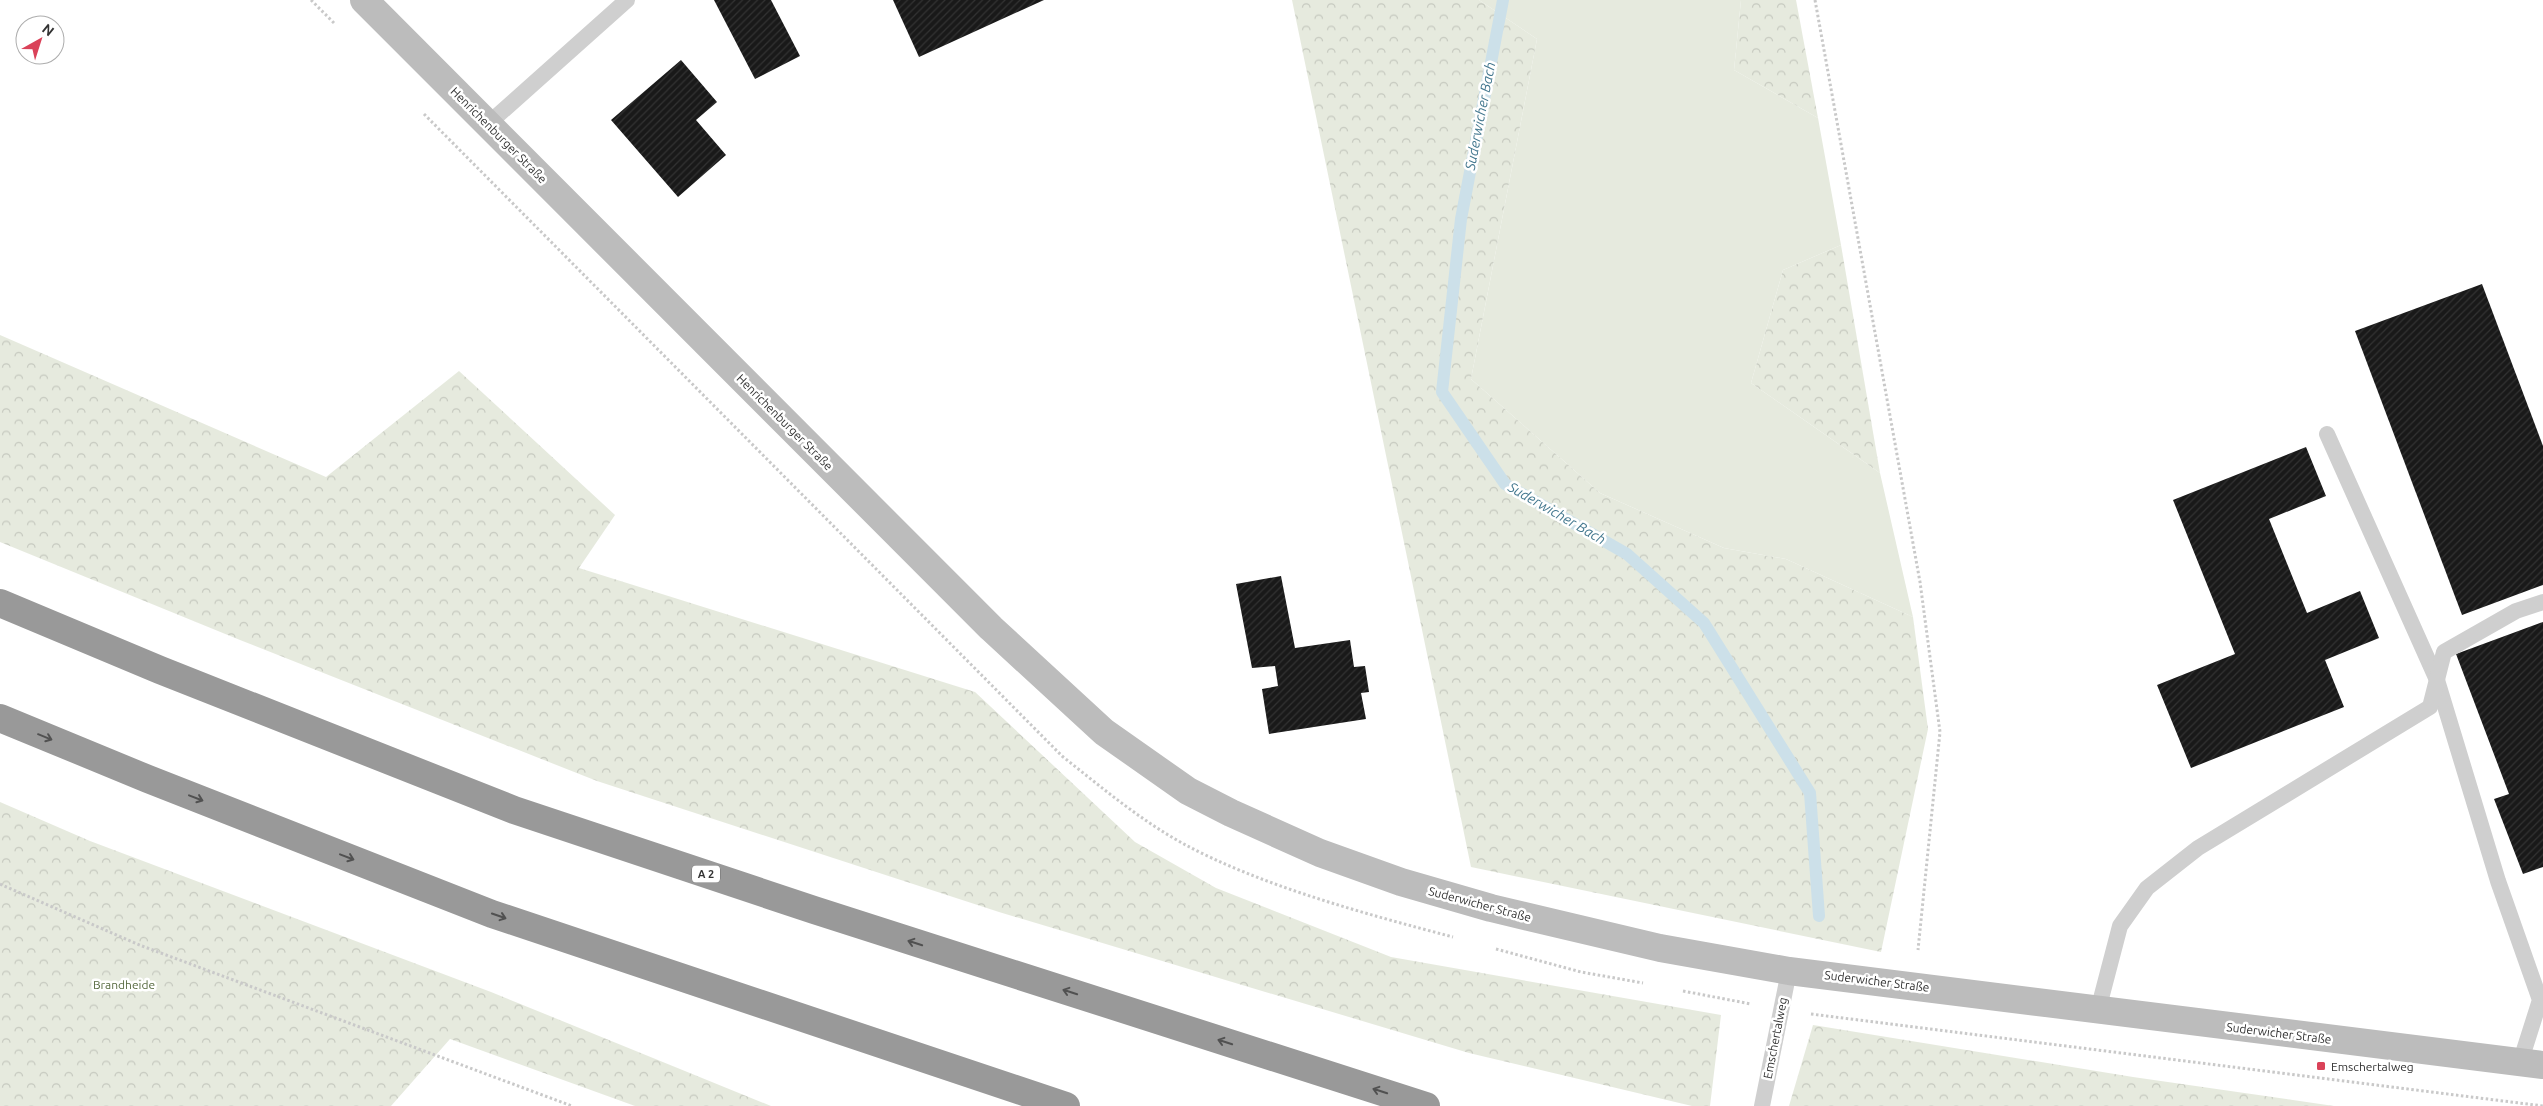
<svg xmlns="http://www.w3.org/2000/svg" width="2543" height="1106" font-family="Ubuntu,sans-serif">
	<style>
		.green { fill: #e6eade }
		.forest { fill: url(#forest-crowns) }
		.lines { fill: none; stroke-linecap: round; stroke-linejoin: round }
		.stream { stroke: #cce0e9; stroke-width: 12 }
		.building { fill: url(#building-hatch) }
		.path { stroke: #c9c9c9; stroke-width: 3; stroke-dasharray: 2.5 2.5; stroke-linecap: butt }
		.service { stroke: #cfcfcf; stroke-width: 16 }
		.secondary { stroke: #bcbcbc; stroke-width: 28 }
		.motorway { stroke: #999; stroke-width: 28 }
		.oneway { stroke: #515151 }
		.poi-dot { fill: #da4259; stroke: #fff; stroke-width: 2 }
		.labels { text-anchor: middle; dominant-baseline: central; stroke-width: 5; stroke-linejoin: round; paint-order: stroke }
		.shield { fill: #fff; stroke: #707070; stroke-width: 1 }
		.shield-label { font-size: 11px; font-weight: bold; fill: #323232 }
		.street-label { font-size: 12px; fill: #323232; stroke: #fff }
		.park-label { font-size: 12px; fill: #586b41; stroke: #fff }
		.poi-label { font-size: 12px; fill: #323232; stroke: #fff; text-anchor: start }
		.water-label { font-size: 14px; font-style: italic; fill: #44788f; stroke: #fff }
	</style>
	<defs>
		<pattern id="forest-crowns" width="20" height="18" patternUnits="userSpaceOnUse" patternTransform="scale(1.25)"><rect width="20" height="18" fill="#e6eade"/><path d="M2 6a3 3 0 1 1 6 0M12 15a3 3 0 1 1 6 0" fill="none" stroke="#c6c9bf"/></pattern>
		<pattern id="building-hatch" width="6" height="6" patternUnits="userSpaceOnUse" patternTransform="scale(1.25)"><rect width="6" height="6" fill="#191919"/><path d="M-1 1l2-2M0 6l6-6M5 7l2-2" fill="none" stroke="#323232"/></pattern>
	</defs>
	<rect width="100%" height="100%" fill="#fff"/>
	<!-- green -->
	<polygon class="green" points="1479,0 1741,0 1734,70 1818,118 1841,245 1783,270 1751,383 1880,473 1913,617 1786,559 1724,548 1600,493 1471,379 1537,39"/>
	<!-- forest -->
	<g class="forest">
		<polygon points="1292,0 1479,0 1537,39 1471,379 1600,493 1724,548 1786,559 1913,617 1928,729 1881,952 1471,867"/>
		<polygon points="1741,0 1796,0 1818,118 1734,70"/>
		<polygon points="1841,245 1880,473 1751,383 1783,270"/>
		<polygon points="0,335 326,477 459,371 615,515 579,568 975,692 1135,842 1216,888 1391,957 1721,1015 1710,1106 1692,1106 1469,1053 999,912 597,781 240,640 0,542"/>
		<polygon points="0,802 90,841 491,992 771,1106 635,1106 450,1039 391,1106 0,1106"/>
		<polygon points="1813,1025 2133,1077 2334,1106 1789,1106"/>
	</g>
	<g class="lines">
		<!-- stream -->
		<polyline class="stream" points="1503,0 1461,219 1442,392 1505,484 1627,554 1704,623 1810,793 1819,916"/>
	</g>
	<!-- building -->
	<g class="building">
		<polygon points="714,0 771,0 800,56 755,79"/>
		<polygon points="893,0 1044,0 919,57"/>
		<polygon points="681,60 717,102 696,120 726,155 678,197 611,120"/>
		<polygon points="2482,284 2543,446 2543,585 2462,615 2355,331"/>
		<polygon points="2306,447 2326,496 2269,519 2307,613 2360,591 2379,638 2325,660 2344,707 2191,768 2157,685 2235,654 2173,500"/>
		<polygon points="1281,576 1295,648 1350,640 1354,667 1365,666 1369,692 1361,693 1366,719 1269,734 1262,689 1278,686 1275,666 1252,668 1236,584"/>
		<polygon points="2543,622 2543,867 2523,874 2494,799 2509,794 2456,654"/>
	</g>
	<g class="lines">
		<!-- path -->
		<g class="path">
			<polyline points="311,0 335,24"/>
			<polyline points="1815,0 1920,582 1940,732 1918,950"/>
			<path d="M424,114L1062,756C1101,787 1139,819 1182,843C1261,886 1366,914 1453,937"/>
			<polyline points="0,884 142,946 572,1106"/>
			<polyline points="1496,949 1581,972 1643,983"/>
			<polyline points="1683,991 1751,1004"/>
			<polyline points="1811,1014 2543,1106"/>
		</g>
		<!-- service -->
		<g class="service">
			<polyline points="488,124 627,0"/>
			<polyline points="2327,434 2437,680 2498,881 2540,1000 2520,1063"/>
			<polyline points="2098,1010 2120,926 2147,888 2198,848 2430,707 2444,652 2516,611 2543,602"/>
			<polyline points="1762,1106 1789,971"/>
		</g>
		<!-- secondary -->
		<polyline class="secondary" points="364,0 991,628 1104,732 1188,791 1231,813 1320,853 1401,882 1491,908 1660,948 1789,971 2543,1065"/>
		<!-- motorway -->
		<g class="motorway">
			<polyline points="0,603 160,670 514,810 814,910 1426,1106"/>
			<polyline points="0,718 148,779 492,914 1066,1106"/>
		</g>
	</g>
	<!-- one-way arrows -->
	<defs><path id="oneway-shaft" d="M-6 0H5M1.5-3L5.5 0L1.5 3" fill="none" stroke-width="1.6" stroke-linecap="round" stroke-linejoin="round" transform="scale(1.25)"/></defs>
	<g class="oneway">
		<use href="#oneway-shaft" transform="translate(45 737) rotate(22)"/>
		<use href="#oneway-shaft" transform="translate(196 798) rotate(21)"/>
		<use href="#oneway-shaft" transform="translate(347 857) rotate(21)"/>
		<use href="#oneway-shaft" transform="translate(499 916) rotate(19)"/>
		<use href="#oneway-shaft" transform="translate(915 943) rotate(-162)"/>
		<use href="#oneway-shaft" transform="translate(1070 992) rotate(-162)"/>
		<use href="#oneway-shaft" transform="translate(1225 1042) rotate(-162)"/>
		<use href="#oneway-shaft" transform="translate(1380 1091) rotate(-162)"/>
	</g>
	<!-- markers -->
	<rect class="poi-dot" x="2316" y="1061" width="10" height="10" rx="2.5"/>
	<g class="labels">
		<!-- shield labels -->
		<rect class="shield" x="692" y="865.5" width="28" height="17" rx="4"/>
		<g class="shield-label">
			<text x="706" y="874">A 2</text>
		</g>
		<!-- street labels -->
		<g class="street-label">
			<text transform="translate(499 135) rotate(45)">Henrichenburger Straße</text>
			<text transform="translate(785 422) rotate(45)">Henrichenburger Straße</text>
			<text transform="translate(1480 904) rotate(15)">Suderwicher Straße</text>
			<text transform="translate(1877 981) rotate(7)">Suderwicher Straße</text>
			<text transform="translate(2279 1033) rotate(7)">Suderwicher Straße</text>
			<text transform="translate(1775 1038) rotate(-79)">Emschertalweg</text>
		</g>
		<!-- park labels -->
		<g class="park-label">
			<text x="124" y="984">Brandheide</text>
		</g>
		<!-- poi labels -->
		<g class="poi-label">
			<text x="2331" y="1066">Emschertalweg</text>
		</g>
		<!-- water labels -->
		<g class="water-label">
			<text transform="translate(1480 116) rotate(-79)">Suderwicher Bach</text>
			<text transform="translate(1557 513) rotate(30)">Suderwicher Bach</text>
		</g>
	</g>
	<!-- north arrow -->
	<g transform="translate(40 40) rotate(39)"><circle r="24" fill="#ffffff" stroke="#adadad"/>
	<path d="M0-4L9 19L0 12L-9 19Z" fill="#da4259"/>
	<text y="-8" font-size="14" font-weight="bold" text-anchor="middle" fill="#323232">N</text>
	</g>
</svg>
